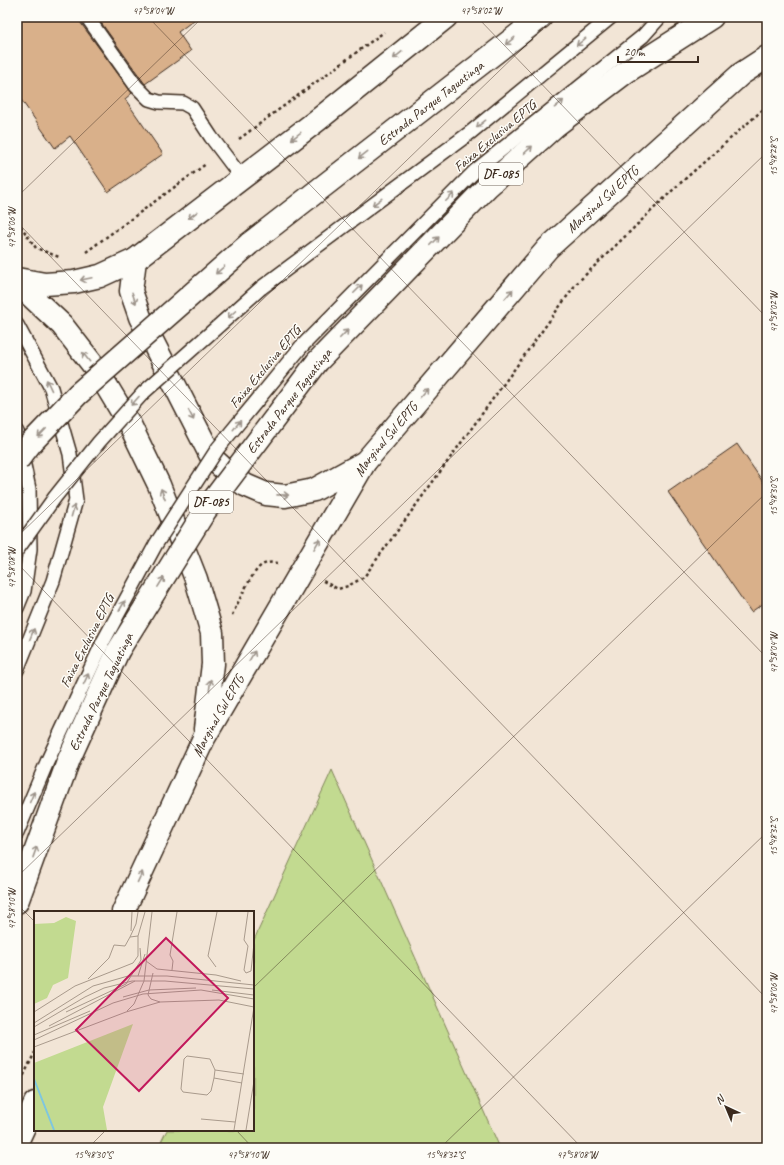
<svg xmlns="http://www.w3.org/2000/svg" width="784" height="1165" font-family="Caveat,sans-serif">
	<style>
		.green { fill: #c2da90; stroke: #7e8257 }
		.building { fill: #d9b08a; stroke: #3b2a1e }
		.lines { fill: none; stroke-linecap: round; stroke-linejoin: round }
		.service-casing { stroke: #3b2a1e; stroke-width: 16 }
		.primary-casing { stroke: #3b2a1e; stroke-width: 25 }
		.trunk-casing { stroke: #3b2a1e; stroke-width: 25 }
		.motorway-casing { stroke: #3b2a1e; stroke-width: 25 }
		.path { stroke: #3b2a1e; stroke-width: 2.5; stroke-dasharray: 3 3; stroke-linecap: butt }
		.service { stroke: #fdfcf7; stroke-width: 13 }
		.primary { stroke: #fdfcf7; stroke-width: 22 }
		.trunk { stroke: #fdfcf7; stroke-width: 22 }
		.motorway { stroke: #fdfcf7; stroke-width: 22 }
		.service-bridge-casing { stroke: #3b2a1e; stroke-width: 16; stroke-linecap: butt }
		.motorway-bridge-casing { stroke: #3b2a1e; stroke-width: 25; stroke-linecap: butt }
		.service-bridge { stroke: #fdfcf7; stroke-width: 13 }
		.motorway-bridge { stroke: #fdfcf7; stroke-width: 22 }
		.oneway { stroke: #9c938a }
		.ticks { fill: none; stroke: #3b2a1e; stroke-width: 1; stroke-opacity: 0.45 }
		.labels { text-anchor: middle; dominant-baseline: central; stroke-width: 3; stroke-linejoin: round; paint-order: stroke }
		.shield { fill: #fdfcf7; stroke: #75695f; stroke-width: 1 }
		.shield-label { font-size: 13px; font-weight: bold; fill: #3b2a1e }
		.street-label { font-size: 14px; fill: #3b2a1e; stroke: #fdfcf7 }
		.inset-river { fill: none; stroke: #7ec6df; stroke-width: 2 }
		.inset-road { fill: none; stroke: #a99a8c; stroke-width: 1 }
		.view { fill: #c2185b; fill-opacity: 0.15; stroke: #c2185b; stroke-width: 2 }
		.inset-edge { fill: none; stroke: #3b2a1e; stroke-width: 2 }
		.neatline { fill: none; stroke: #3b2a1e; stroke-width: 1.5 }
		.ticks-label { font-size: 10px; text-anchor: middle; fill: #3b2a1e }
	</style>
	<rect width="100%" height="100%" fill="#f2e5d6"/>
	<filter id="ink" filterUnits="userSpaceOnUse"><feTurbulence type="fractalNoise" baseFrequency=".025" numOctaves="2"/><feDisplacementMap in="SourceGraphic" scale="8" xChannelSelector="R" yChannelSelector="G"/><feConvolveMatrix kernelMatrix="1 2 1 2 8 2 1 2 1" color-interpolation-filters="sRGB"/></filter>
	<g filter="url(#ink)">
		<!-- green -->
		<polygon class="green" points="332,770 500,1148 158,1148 167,1130 253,1130 253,942"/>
		<!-- building -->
		<g class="building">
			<polygon points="17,17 79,17 80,22 132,93 125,99 163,154 108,192 70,136 55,148 17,94"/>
			<polygon points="97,17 198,17 178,32 191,51 145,84"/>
			<polygon points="737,444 767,488 767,601 751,612 668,492"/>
		</g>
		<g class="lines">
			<defs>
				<g id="service">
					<polyline points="87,17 136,86 149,99 159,102 183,103 192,108 211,137 242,178"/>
					<polyline points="261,288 471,132 611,17"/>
					<polyline points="17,325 51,388 70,454 76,500 53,581 17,670"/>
					<polyline points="301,347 475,171 643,36 660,17"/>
					<polyline points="17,432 29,489 30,549 24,591 17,608"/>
					<polyline points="17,833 47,762 104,640"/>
				</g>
				<g id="primary">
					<polyline points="17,283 62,325 97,370 130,425 159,485 196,579 212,633 213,664 205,729"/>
					<path id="s1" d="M123,912L204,738L365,462L548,248L741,74L767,57"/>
					<polyline points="17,1142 35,1103"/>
				</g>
				<g id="trunk">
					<polyline points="135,260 131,291 140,317 212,458 224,469 245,485 266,494 285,496 314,490 365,462"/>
					<polyline points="17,279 45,284 74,282 100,276 135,260 319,119 446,17"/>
				</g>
				<g id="motorway">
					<path id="s2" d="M249,244L541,17"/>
					<polyline points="317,362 487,187 555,126 626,72 712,17"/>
					<polyline points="17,902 69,759 118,651"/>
				</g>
			</defs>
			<!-- service casing -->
			<use href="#service" class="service-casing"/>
			<!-- primary casing -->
			<use href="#primary" class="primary-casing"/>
			<!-- trunk casing -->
			<use href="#trunk" class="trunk-casing"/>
			<!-- motorway casing -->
			<use href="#motorway" class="motorway-casing"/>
			<!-- path -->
			<g class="path">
				<polyline points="239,139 384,32"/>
				<polyline points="17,221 36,248 59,257"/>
				<polyline points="86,252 206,164"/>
				<polyline points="323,581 338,589 348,586 364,577 576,284 676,187 767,106"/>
				<path d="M232,615C238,603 252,571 262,565C268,562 272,562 278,563"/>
				<polyline points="21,1081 35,1052"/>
			</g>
			<!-- service -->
			<use href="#service" class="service"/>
			<!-- primary -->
			<use href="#primary" class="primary"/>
			<!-- trunk -->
			<use href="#trunk" class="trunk"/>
			<!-- motorway -->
			<use href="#motorway" class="motorway"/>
			<defs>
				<g id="service-bridge">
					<polyline points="17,550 55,497 99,442 143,393 261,288"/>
					<polyline points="104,640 156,544 218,448 301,347"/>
				</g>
				<g id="motorway-bridge">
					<polyline points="17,461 31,443 78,394 249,244"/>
					<polyline points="118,651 205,511 317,362"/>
				</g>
			</defs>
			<!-- service-bridge casing -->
			<use href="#service-bridge" class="service-bridge-casing"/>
			<!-- motorway-bridge casing -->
			<use href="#motorway-bridge" class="motorway-bridge-casing"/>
			<!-- service-bridge -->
			<use href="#service-bridge" class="service-bridge"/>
			<!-- motorway-bridge -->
			<use href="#motorway-bridge" class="motorway-bridge"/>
		</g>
		<!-- one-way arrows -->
		<defs><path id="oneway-shaft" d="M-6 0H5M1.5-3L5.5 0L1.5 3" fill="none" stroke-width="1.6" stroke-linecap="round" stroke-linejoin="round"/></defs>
		<g class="oneway">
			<use href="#oneway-shaft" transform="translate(510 41) rotate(142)"/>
			<use href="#oneway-shaft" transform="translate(581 42) rotate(141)"/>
			<use href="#oneway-shaft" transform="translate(398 55) rotate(141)"/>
			<use href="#oneway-shaft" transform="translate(559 104) rotate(-39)"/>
			<use href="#oneway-shaft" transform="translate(481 124) rotate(141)"/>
			<use href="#oneway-shaft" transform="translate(296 136) rotate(142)"/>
			<use href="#oneway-shaft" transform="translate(528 150) rotate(-42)"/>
			<use href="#oneway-shaft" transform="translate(363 155) rotate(142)"/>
			<use href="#oneway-shaft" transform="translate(450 197) rotate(-45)"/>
			<use href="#oneway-shaft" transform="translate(377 202) rotate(143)"/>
			<use href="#oneway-shaft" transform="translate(193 215) rotate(143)"/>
			<use href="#oneway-shaft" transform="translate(435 241) rotate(-46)"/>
			<use href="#oneway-shaft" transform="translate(220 270) rotate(139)"/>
			<use href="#oneway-shaft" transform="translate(86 279) rotate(168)"/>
			<use href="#oneway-shaft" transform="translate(358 289) rotate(-45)"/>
			<use href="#oneway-shaft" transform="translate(509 294) rotate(-49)"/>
			<use href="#oneway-shaft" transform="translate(134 298) rotate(71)"/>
			<use href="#oneway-shaft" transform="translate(232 314) rotate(138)"/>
			<use href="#oneway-shaft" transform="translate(344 334) rotate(-46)"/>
			<use href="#oneway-shaft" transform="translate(86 357) rotate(-128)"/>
			<use href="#oneway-shaft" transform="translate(49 385) rotate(-115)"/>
			<use href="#oneway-shaft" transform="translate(424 393) rotate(-49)"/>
			<use href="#oneway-shaft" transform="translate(135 401) rotate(132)"/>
			<use href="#oneway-shaft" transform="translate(191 415) rotate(63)"/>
			<use href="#oneway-shaft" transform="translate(237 425) rotate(-51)"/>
			<use href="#oneway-shaft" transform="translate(42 433) rotate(134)"/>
			<use href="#oneway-shaft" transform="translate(163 494) rotate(-111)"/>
			<use href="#oneway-shaft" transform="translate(283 495) rotate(1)"/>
			<use href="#oneway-shaft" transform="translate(73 511) rotate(-74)"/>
			<use href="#oneway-shaft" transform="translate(317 544) rotate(-60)"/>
			<use href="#oneway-shaft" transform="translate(161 582) rotate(-58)"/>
			<use href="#oneway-shaft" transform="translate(122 606) rotate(-61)"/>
			<use href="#oneway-shaft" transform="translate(32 634) rotate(-68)"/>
			<use href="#oneway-shaft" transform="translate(252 656) rotate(-60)"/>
			<use href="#oneway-shaft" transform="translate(86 679) rotate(-65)"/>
			<use href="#oneway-shaft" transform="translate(210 685) rotate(-83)"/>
			<use href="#oneway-shaft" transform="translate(32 797) rotate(-67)"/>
			<use href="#oneway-shaft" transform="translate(35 852) rotate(-70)"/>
			<use href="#oneway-shaft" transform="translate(140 877) rotate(-65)"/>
		</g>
	</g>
	<!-- ticks -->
	<path class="ticks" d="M148,17L767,658M477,17L767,318M17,197L203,17M17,222L767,999M17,537L555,17M17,563L582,1148M17,877L767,152M17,904L35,922M253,988L767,492M236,1130L253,1148M88,1148L106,1130M440,1148L767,832"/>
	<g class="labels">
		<!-- shield labels -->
		<g class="shield">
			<rect x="479" y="163" width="44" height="22" rx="3"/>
			<rect x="189" y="491" width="44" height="22" rx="3"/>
		</g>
		<g class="shield-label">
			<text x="501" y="174">DF-085</text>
			<text x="211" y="502">DF-085</text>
		</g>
		<!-- street labels -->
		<g class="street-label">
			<text stroke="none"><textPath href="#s2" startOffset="230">Estrada Parque Taguatinga</textPath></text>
			<text transform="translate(495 136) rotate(-40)">Faixa Exclusiva EPTG</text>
			<text stroke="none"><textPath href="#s1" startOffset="866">Marginal Sul EPTG</textPath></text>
			<text transform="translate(265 367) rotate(-50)">Faixa Exclusiva EPTG</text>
			<text transform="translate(289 401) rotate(-52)">Estrada Parque Taguatinga</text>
			<text stroke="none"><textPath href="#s1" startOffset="542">Marginal Sul EPTG</textPath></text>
			<text transform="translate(87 641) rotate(-63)">Faixa Exclusiva EPTG</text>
			<text transform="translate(101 692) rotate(-64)">Estrada Parque Taguatinga</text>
			<text stroke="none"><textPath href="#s1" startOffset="218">Marginal Sul EPTG</textPath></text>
		</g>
	</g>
	<!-- overview -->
	<g transform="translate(34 911)">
		<rect width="220" height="220" fill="#f2e5d6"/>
		<path d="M32,6L42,10L34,67L19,74L13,87L0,93V13L20,12ZM99,113L69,196L73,219H0V152Z" fill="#c2da90"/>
		<path class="inset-river" d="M0,168L20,219"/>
		<path class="inset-road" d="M214,1L210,29L214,35L210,59L212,62L217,60L220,32M97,20L98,1M96,26L102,13L104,1M112,50L123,58L182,64L207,70M182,56L174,45L183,1M138,59L139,50L136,44L143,1M119,62L114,84L117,88L126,91M104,65L111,43M54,68L75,47L80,34L91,35L96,26L104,25M178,79L220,84M89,86L115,79L162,77M93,100L100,93L110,70L118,1M0,101L41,75L99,52L104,45V25L111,1M32,101L92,73L107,49L106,37M0,112L59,75L94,65H133L220,74M15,115L101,70M0,116L51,86L70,77L98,70H131L220,78M0,124L56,100M0,129L79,92L109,83L167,79L220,88M0,136L92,101L126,91L185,89L220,96M180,167L177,180L173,184L149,181L147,178L150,148L153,145L176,148L181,159M208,172L180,167L181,159L210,163M167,208L201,211M200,219L220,96M212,219L220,170"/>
		<path class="view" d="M132,27L194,87L105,180L42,119Z"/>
		<rect width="220" height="220" class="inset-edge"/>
	</g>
	<!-- margin -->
	<rect width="784" height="1165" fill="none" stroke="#fdfcf7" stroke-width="44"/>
	<!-- north arrow -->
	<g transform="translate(726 1107) rotate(316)" stroke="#fdfcf7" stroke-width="3" paint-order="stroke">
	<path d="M0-3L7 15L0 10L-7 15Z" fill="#3b2a1e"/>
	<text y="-6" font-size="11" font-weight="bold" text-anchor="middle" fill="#3b2a1e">N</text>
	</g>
	<!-- scale -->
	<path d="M618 56v6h80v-6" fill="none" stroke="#3b2a1e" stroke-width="2"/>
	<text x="624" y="56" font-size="12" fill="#3b2a1e" stroke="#fdfcf7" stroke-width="3" paint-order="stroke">20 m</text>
	<rect x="22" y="22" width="740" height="1121" class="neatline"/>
	<g class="ticks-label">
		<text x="153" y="14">47°58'04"W</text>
		<text x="481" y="14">47°58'02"W</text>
		<text transform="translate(773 157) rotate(-90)" y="4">15°48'28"S</text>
		<text transform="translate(11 228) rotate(-90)" y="4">47°58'06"W</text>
		<text transform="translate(773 312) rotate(-90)" y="4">47°58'02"W</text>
		<text transform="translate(773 497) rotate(-90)" y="4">15°48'30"S</text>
		<text transform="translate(11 568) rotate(-90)" y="4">47°58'08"W</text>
		<text transform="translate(773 653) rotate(-90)" y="4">47°58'04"W</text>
		<text transform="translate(773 837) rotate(-90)" y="4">15°48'32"S</text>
		<text transform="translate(11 909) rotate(-90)" y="4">47°58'10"W</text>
		<text transform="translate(773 994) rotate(-90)" y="4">47°58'06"W</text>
		<text x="93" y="1158">15°48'30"S</text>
		<text x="248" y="1158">47°58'10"W</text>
		<text x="445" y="1158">15°48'32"S</text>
		<text x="577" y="1158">47°58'08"W</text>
	</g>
</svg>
